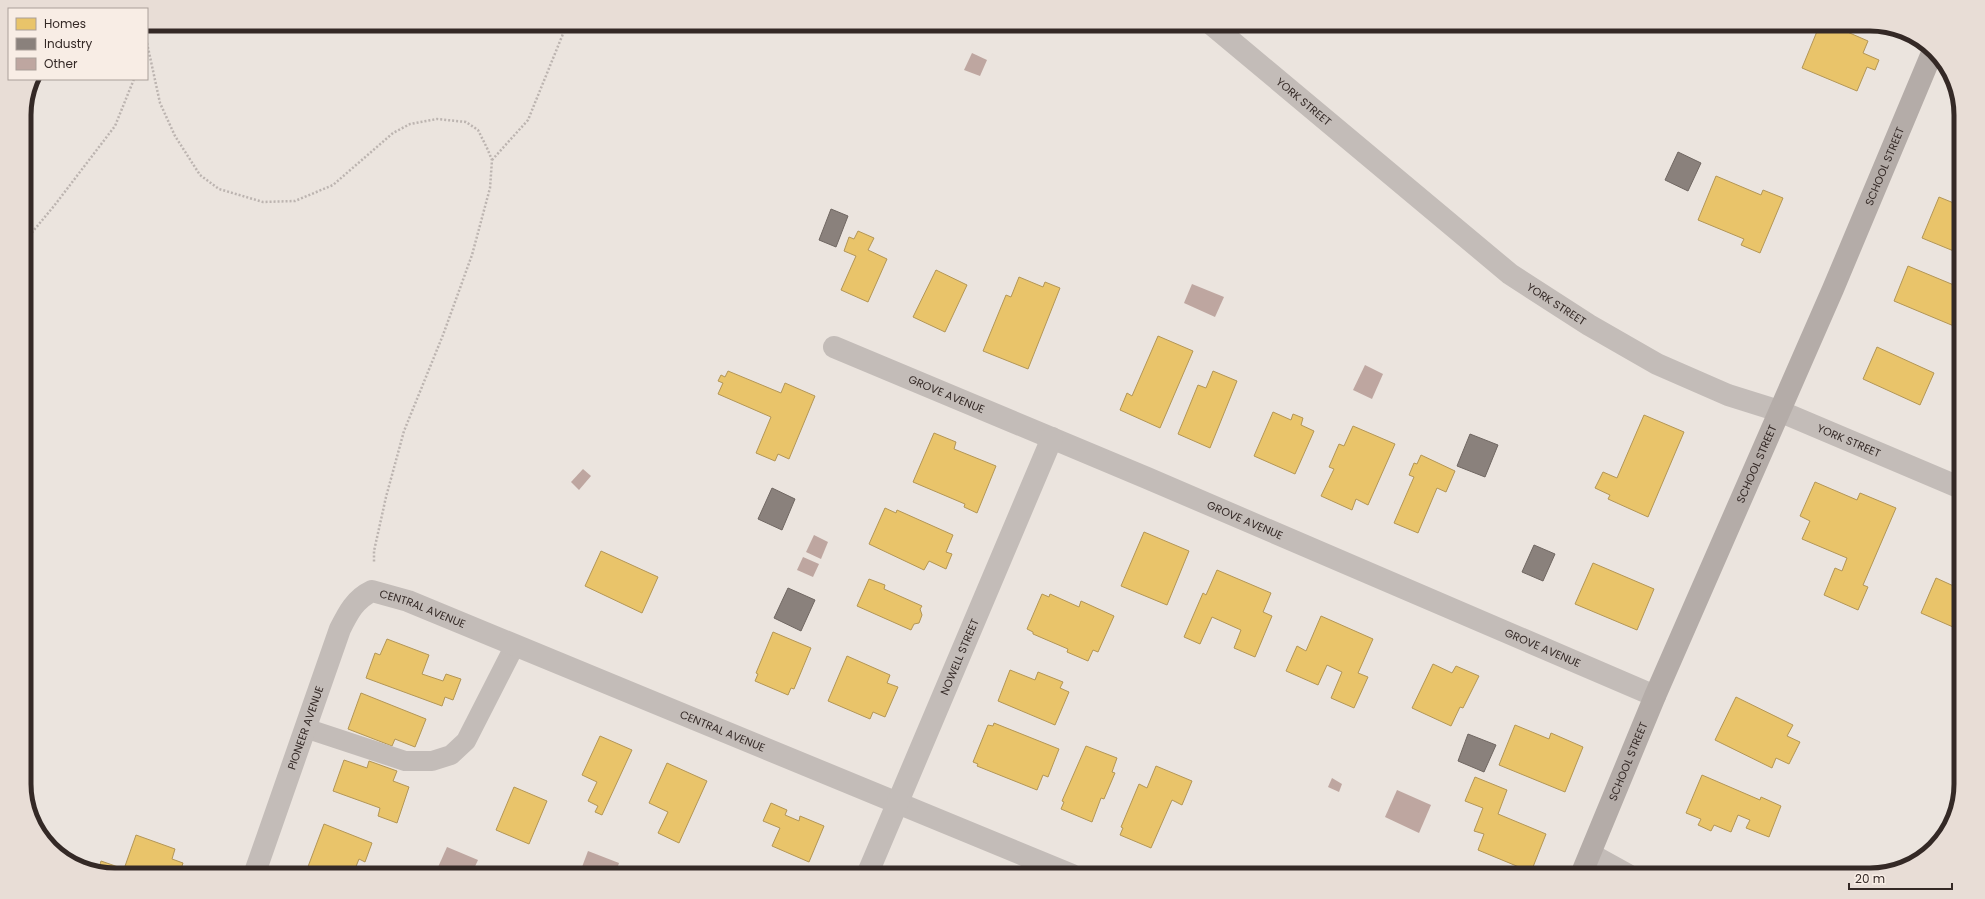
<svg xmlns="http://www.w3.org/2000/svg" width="1985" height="899" font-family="Poppins,sans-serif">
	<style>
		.homes { fill: #e9c46a; stroke: #b39656 }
		.industry { fill: #8a817c; stroke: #706762 }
		.building { fill: #bea6a0 }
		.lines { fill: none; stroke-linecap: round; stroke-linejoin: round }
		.path { stroke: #bcb4b0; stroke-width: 2.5; stroke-dasharray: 2 2; stroke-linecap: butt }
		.lane { stroke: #c3bcb8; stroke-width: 20 }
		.street { stroke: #c3bcb8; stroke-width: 22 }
		.secondary { stroke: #b4aca8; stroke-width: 22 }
		.labels { text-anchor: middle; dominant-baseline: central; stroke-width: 4; stroke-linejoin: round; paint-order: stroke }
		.street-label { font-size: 11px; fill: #342926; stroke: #f8ede5 }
		.rim { fill: none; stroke: #342926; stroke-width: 5 }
	</style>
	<rect width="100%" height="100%" fill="#ebe4de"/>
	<!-- homes -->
	<g class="homes">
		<polygon points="983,24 999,24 995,31"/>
		<polygon points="1820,24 1829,24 1868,41 1863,53 1879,60 1875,70 1867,67 1857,91 1802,68"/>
		<polygon points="1716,176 1761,195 1763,190 1783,198 1760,253 1741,245 1744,239 1698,220"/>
		<polygon points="1939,197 1961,206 1961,254 1922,238"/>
		<polygon points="858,231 874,238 868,250 887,259 868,302 841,290 856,256 844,251 849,237 854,239"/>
		<polygon points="1908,266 1961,288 1961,329 1894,301"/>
		<polygon points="936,270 967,285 945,332 913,317"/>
		<polygon points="1019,277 1043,287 1045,282 1060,288 1028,369 983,351 1006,295 1011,297"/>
		<polygon points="1158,336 1193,351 1160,428 1120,410 1127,393 1132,396"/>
		<polygon points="1877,347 1934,373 1920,405 1863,379"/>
		<polygon points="728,371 781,393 785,383 815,396 789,459 778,454 775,461 756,453 771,417 718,394 723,383 718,381 721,375 725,377"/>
		<polygon points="1213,371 1237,381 1210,448 1178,434 1198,385 1206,388"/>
		<polygon points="1273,412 1291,420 1293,414 1303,418 1301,425 1314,431 1295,474 1254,456"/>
		<polygon points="1644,415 1684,432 1648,517 1608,499 1610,495 1595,488 1603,472 1617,478"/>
		<polygon points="1353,426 1395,444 1368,505 1356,499 1352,510 1321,496 1334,469 1329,467 1339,444 1344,446"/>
		<polygon points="934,433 956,442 954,449 996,466 977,513 964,507 965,504 913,482"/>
		<polygon points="1421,455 1455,471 1446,492 1437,488 1418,533 1394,523 1414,477 1409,475 1414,463 1417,464"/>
		<polygon points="1815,482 1857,500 1860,493 1896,508 1863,585 1868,587 1858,610 1824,595 1835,568 1842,571 1847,558 1802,539 1810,521 1800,516"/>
		<polygon points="885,508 896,513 897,510 953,535 946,552 952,554 946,569 929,561 924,570 869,544"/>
		<polygon points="1144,532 1189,551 1167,605 1121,586"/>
		<polygon points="601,551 658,577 642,613 585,586"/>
		<polygon points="1593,563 1654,589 1637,630 1575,604"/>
		<polygon points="1217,570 1271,593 1263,612 1272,616 1255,657 1234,648 1241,630 1212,617 1200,644 1184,637 1203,593 1206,595"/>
		<polygon points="1936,578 1958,588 1961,581 1961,620 1957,618 1953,627 1921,613"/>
		<polygon points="869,579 885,585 884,589 922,606 920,609 922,615 919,623 914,624 911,630 857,606"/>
		<polygon points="1042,594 1049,597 1050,594 1079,607 1081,601 1114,616 1098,652 1093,650 1088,661 1067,652 1068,649 1033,634 1033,632 1027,629"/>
		<polygon points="1321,616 1373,639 1358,673 1368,677 1354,708 1331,698 1342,672 1327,665 1318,685 1286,671 1297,646 1306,651"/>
		<polygon points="773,632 811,648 794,689 791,688 788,695 755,681 758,674 756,673"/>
		<polygon points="387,639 429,655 422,674 443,681 446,674 461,679 453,700 445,697 442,706 366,678 375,653 380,655"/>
		<polygon points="847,656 890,675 887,683 898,687 885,717 873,712 870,719 828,701"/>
		<polygon points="1433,664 1452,673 1456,666 1479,676 1463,708 1460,707 1451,726 1412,708"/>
		<polygon points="1010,670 1035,680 1038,672 1063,682 1060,688 1069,692 1055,725 998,701"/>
		<polygon points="361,693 426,719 415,747 395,739 392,746 348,729"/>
		<polygon points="1736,697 1793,725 1787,736 1800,742 1789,764 1776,758 1772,768 1715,740"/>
		<polygon points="994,723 1059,749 1048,777 1043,775 1037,790 977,766 978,764 973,762 988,725 993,726"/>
		<polygon points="1515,725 1549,739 1551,733 1583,747 1565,792 1499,765"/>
		<polygon points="600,736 632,750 602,815 595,812 598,806 588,801 597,782 582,775"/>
		<polygon points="1086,746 1117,758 1112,772 1115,773 1104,799 1101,798 1092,822 1061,809 1064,802 1062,801"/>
		<polygon points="344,760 367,768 369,761 397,771 393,781 409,787 397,823 378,816 380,808 333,791"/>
		<polygon points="667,763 707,781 679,843 658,833 668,812 649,803"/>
		<polygon points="1156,766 1192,781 1182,805 1172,800 1151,848 1120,835 1123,828 1121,827 1139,784 1147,788"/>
		<polygon points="1702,775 1760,800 1761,797 1781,806 1769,837 1746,828 1750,820 1738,815 1731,832 1714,825 1711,831 1698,825 1701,819 1686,813"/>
		<polygon points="1475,777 1507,790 1498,814 1546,834 1531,872 1478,850 1484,834 1474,831 1483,808 1465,801"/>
		<polygon points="514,787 547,801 529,844 496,830"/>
		<polygon points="771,803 787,810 785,815 799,821 800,816 824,826 809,862 772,846 780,828 763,821"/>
		<polygon points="324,824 372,843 365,862 359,859 355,869 361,872 360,875 314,875 306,872"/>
		<polygon points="136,835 175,849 172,859 183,863 181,869 193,873 192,875 115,875 98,872 101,861 124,869"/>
	</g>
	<!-- industry -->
	<g class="industry">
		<polygon points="1678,152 1701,163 1688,191 1665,180"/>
		<polygon points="831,209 848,216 836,247 819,240"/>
		<polygon points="1470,434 1498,445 1485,477 1457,466"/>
		<polygon points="772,488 795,499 782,530 758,519"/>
		<polygon points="1534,545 1555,554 1543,581 1522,572"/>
		<polygon points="788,588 815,600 801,631 774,618"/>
		<polygon points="1468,734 1496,745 1484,772 1458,761"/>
		<polygon points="505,869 519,875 502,875"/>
	</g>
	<!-- building -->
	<g class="building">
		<polygon points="972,53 987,60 980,76 964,70"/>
		<polygon points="1192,284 1224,297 1215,317 1184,303"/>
		<polygon points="1365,365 1383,374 1372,399 1353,390"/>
		<polygon points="583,469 591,476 579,490 571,482"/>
		<polygon points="814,535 828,542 821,559 806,552"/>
		<polygon points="803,557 819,564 813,577 797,570"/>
		<polygon points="1332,778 1342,784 1339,792 1328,787"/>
		<polygon points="1397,790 1431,805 1419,833 1385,817"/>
		<polygon points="447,847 478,860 471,875 435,874"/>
		<polygon points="588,851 619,863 615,875 579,875"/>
	</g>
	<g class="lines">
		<!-- path -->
		<g class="path">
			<polyline points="147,43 160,103 175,136 200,175 219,189 263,202 295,201 333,185 393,133 410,124 437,119 466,122 478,130 487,148 492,160 490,188 472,255 443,335 404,431 386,497 374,551 374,563"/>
			<polyline points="492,160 528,120 567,24"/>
			<polyline points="24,242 54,206 115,126 134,79"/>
		</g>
		<!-- lane -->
		<polyline class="lane" points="305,728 405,761 432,761 451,755 466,741 515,645"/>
		<!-- street -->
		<g class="street">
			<path id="s1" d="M1211,24L1510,274L1589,325L1657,364L1728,395L1779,411L1961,488"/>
			<path id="s2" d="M834,347L1147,478L1655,696"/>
			<polyline points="1590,854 1628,875"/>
			<path id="s3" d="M254,875L340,629C348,613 355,599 372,591L408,601L1072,875"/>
			<path id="s4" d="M867,875L1052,438"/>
		</g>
		<!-- secondary -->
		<path class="secondary" id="s5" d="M1581,875L1655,696L1833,289L1932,53"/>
	</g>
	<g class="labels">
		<!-- street labels -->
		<g class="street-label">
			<text stroke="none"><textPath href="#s1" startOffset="121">YORK STREET</textPath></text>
			<text stroke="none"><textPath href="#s5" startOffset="771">SCHOOL STREET</textPath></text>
			<text stroke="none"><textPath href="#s1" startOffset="445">YORK STREET</textPath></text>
			<text stroke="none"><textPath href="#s2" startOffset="122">GROVE AVENUE</textPath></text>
			<text stroke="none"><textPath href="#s1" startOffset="769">YORK STREET</textPath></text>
			<text stroke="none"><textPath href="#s5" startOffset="447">SCHOOL STREET</textPath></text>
			<text stroke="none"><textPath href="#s2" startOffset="446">GROVE AVENUE</textPath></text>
			<text stroke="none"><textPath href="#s3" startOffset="365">CENTRAL AVENUE</textPath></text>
			<text stroke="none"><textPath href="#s2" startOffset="770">GROVE AVENUE</textPath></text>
			<text stroke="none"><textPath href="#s4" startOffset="237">NOWELL STREET</textPath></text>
			<text stroke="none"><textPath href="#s3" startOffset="156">PIONEER AVENUE</textPath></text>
			<text stroke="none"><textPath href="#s3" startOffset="689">CENTRAL AVENUE</textPath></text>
			<text stroke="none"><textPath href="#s5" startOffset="123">SCHOOL STREET</textPath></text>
		</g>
	</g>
	<!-- crop -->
	<path d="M0 0H1985V899H0ZM115 31H1870A84 84 0 0 1 1954 115V784A84 84 0 0 1 1870 868H115A84 84 0 0 1 31 784V115A84 84 0 0 1 115 31Z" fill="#e8ddd6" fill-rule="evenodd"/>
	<path class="rim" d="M115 31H1870A84 84 0 0 1 1954 115V784A84 84 0 0 1 1870 868H115A84 84 0 0 1 31 784V115A84 84 0 0 1 115 31Z"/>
	<!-- legend -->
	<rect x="8" y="8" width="140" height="72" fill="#f8ede5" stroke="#aa9f99"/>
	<rect x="16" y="18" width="20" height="12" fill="#e9c46a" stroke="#aa9f99"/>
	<text x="44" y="28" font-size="12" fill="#342926">Homes</text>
	<rect x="16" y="38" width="20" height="12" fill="#8a817c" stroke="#aa9f99"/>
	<text x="44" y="48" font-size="12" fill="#342926">Industry</text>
	<rect x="16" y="58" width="20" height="12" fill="#bea6a0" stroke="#aa9f99"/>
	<text x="44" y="68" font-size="12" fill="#342926">Other</text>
	<!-- scale -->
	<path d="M1849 883v6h103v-6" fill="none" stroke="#342926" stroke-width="2"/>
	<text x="1855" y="883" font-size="12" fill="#342926" stroke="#f8ede5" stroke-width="3" paint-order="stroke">20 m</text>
</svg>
